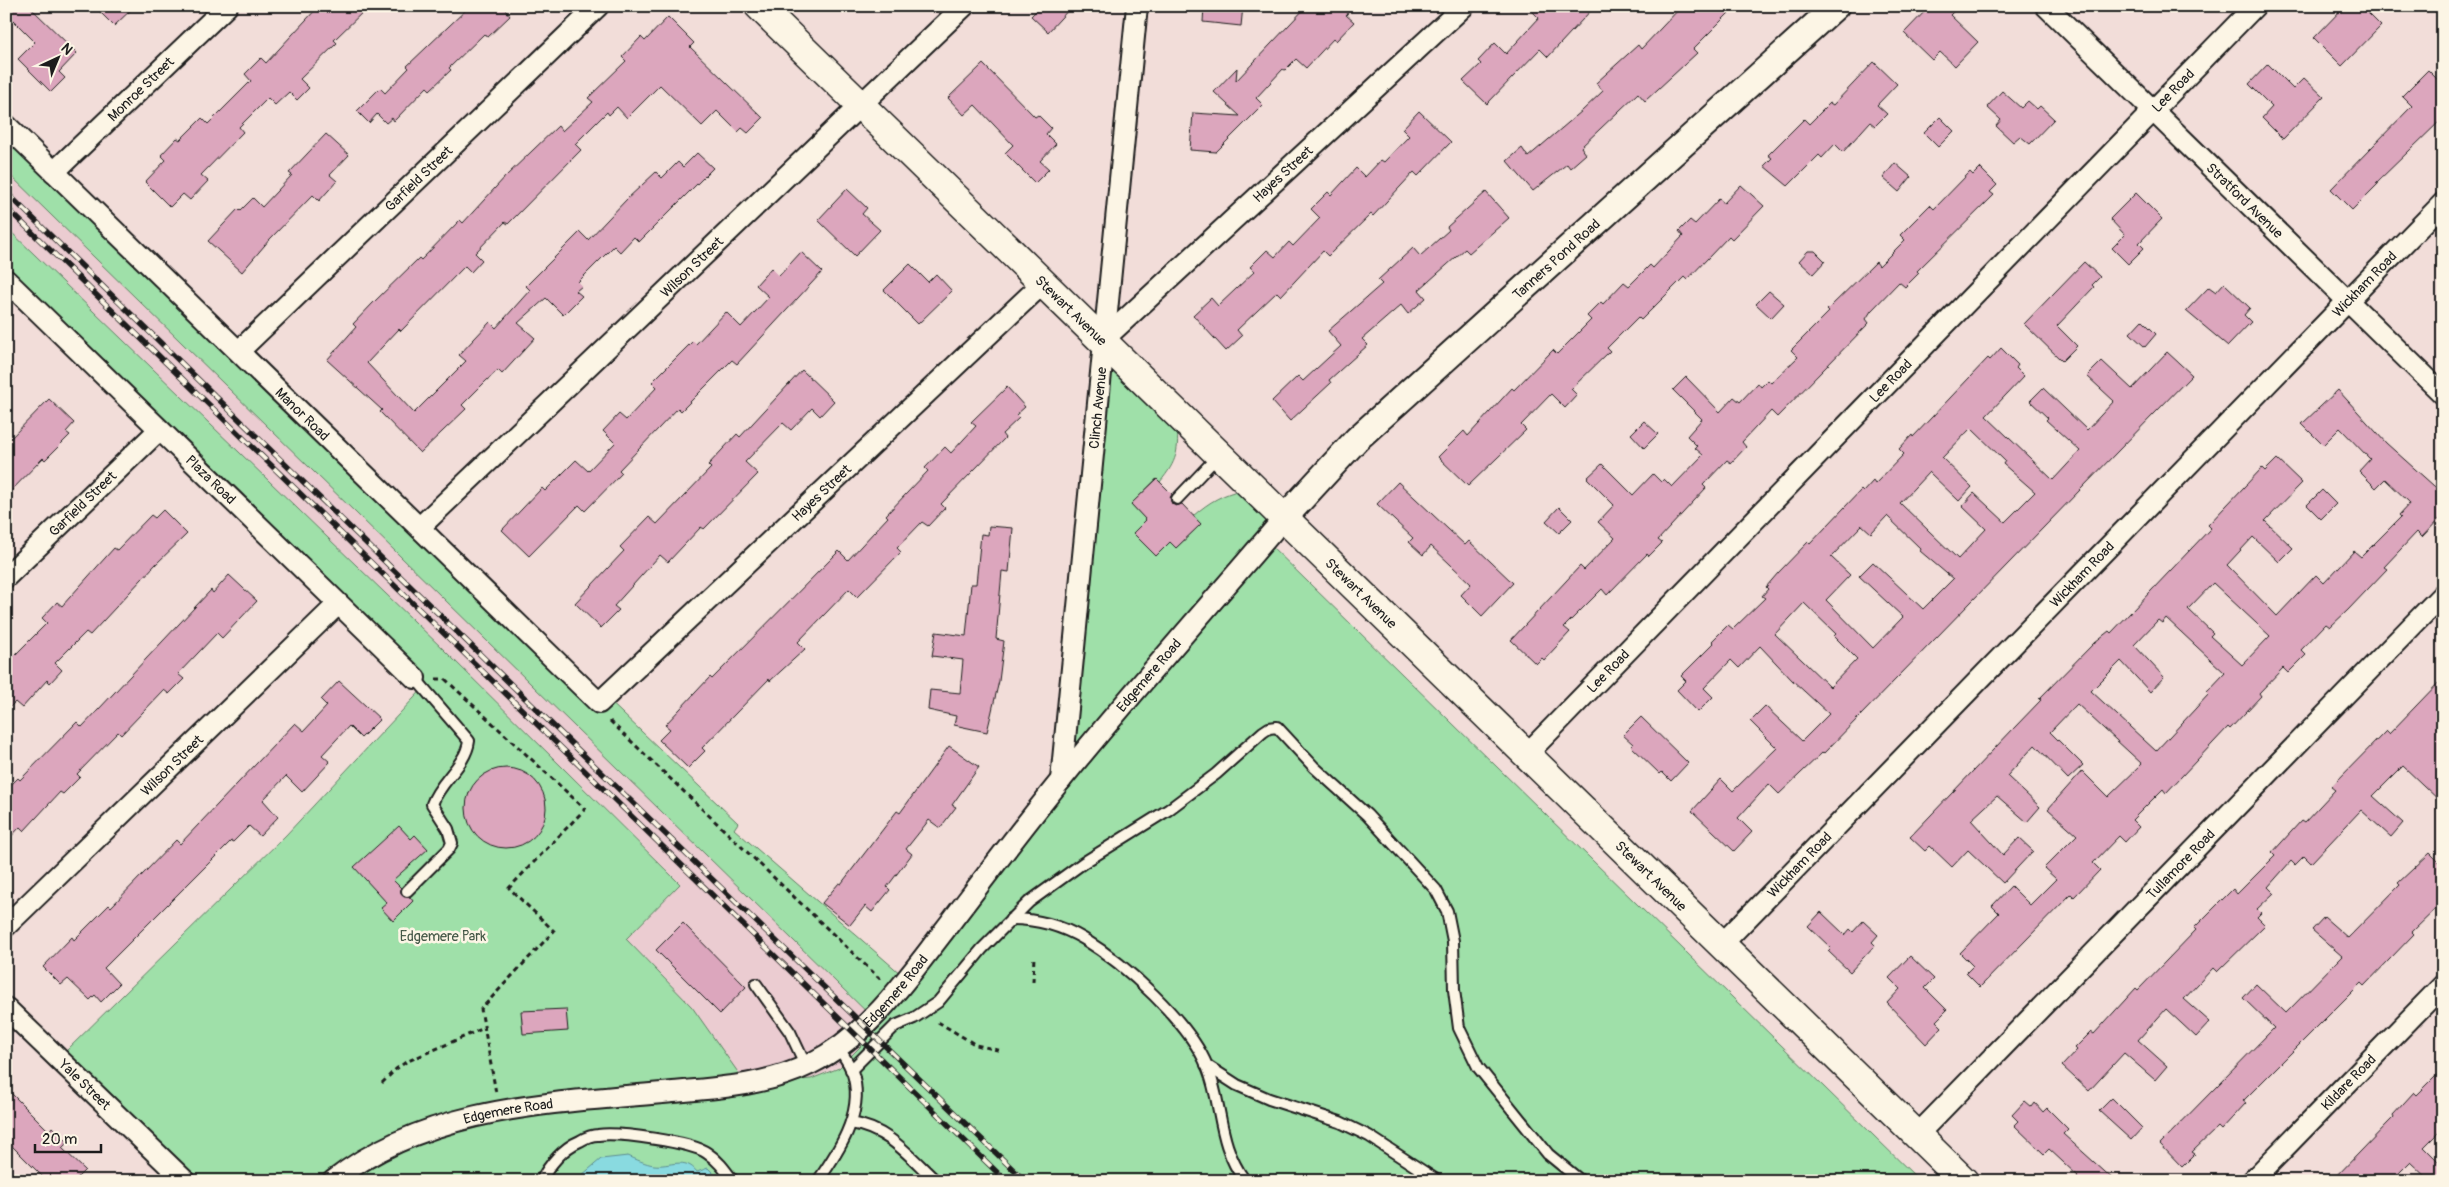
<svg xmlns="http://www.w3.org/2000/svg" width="2449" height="1187" viewBox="0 0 2449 1187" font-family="Pangolin,sans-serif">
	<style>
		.built { fill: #ebccd1 }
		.green { fill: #9fe0a9; stroke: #5e7e62 }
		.water { fill: #89dae0; stroke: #5d8e92 }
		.building { fill: #dca6bd; stroke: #1c1c1c; fill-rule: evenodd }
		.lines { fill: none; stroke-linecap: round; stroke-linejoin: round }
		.service-casing { stroke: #1c1c1c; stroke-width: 14 }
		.minor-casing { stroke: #1c1c1c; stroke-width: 24 }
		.tertiary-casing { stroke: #1c1c1c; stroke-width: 29 }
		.secondary-casing { stroke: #1c1c1c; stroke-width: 31 }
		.path { stroke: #1c1c1c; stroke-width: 3; stroke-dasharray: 5 4; stroke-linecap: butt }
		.service { stroke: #fcf5e5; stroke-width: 10 }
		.minor { stroke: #fcf5e5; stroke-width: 20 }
		.tertiary { stroke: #fcf5e5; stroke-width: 25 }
		.secondary { stroke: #fcf5e5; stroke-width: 28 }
		.rail-casing { stroke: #1c1c1c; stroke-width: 5.5 }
		.rail { stroke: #fcf5e5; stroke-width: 4; stroke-dasharray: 11; stroke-linecap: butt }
		.labels { text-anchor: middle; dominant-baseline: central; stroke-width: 5; stroke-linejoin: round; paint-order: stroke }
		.street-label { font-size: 14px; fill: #1c1c1c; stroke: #fcf5e5 }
		.park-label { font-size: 14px; fill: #435746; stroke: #fcf5e5 }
	</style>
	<rect width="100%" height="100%" fill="#f2ddd9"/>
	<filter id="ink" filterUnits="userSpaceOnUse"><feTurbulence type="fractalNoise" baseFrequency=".02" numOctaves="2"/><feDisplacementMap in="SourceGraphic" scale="10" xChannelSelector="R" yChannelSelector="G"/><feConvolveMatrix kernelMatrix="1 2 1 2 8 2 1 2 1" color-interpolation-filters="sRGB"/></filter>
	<g filter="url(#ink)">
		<path class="built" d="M6,168L896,1041L811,1079L747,1085L692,1007L626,939L680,883L444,650L6,227Z"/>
		<path class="green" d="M6,129L738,823L734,829L909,981L1063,782L1107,355L1177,424C1179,451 1177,461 1160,482L1156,479L1131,504L1146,520L1133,533L1156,556L1170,542L1176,548L1201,524L1193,516C1210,501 1223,494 1245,489L1275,519L1262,537L1920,1181H197L65,1052L286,835L428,683L6,280V227L444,650L680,884L626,939L692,1007L747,1085L811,1079L839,1068L881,1026L6,171Z"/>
		<path class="water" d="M628,1156C635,1159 646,1164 654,1165C670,1167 685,1156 697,1172L708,1168L717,1177L715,1181H575L601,1159Z"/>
		<g class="building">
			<path d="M6,6H29L77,53L59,72L65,78L51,92L18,59L35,42L6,13Z"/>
			<path d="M94,6H135L114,26Z"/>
			<path d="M319,6H369L334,40L337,43L300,79L309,88L297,100L289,92L275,105L268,98L239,127L243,132L201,175L208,181L190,200L183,194L170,207L145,182L166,160L161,155L177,138L180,140L202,118L208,124L251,81L245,74L261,58L266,63Z"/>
			<path d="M470,6H502L510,16L488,37L484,34L449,68L451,70L430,90L427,87L394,121L392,118L386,123L377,114L369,123L357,111L380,88L385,93L409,68L407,66Z"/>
			<path d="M1041,6H1072L1048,32L1031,16Z"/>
			<path d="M1204,6H1243L1241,26L1203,22Z"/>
			<path d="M1307,6H1354L1346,15L1354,22L1336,41L1334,38L1306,68L1296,59L1285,70L1283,69L1256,98L1263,105L1216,152L1190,150L1193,113L1240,116L1214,92L1237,68L1236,81Z"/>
			<path d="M1527,6H1595L1548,57L1540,49L1487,104L1463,81L1481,64L1478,61L1495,43L1506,54L1539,18Z"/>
			<path d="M1682,6H1736L1693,49L1697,53L1645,101L1638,93L1581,147L1586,154L1570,168L1567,164L1533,191L1507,161L1522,148L1528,157L1582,111L1603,91L1596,83L1638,45L1641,49Z"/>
			<path d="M1930,6H1959L1950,15L1978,42L1955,66L1940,52L1932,60L1904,33Z"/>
			<path d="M2345,6H2361L2381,26L2342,66L2314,38Z"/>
			<path d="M668,17L694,43L690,47L763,118L748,133L742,128L738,132L717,111L702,126L660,85L627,118L617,107L609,115L607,112L575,144L581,150L508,224L505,222L475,253L482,260L471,272L465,266L401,331L399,329L367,363L414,413L466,361L459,355L490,322L496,328L530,290L526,286L580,232L588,240L627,199L656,172L662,178L678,162L683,167L697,153L713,168L639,242L634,237L620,252L614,246L578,282L582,286L576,291L582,296L563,315L546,298L518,323L535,338L502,374L498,370L486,381L462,405L466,409L420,453L380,412L382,410L327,360L356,327L353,324L373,303L419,258L421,260L460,220L463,223L506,176L558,126L562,131L593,102L588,98L626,61L622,57L641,37L645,41Z"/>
			<path d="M1874,62L1897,84L1877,105L1887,114L1875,126L1870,122L1843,152L1835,144L1822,158L1819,155L1788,186L1764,166L1772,158L1768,155L1804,119L1809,124L1830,103L1833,105Z"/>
			<path d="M983,64L1035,117L1038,115L1051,128L1046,134L1056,144L1040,161L1049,169L1035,183L1005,153L1013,145L975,105L964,115L948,98Z"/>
			<path d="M2268,64L2293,89L2304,78L2324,97L2283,139L2262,118L2272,107L2249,84Z"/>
			<path d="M2428,70L2443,85V118L2376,183L2378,184L2352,210L2331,189L2412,106L2402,96Z"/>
			<path d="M2002,91L2021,108L2028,101L2037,109L2040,106L2054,119L2030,144L2020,136L2013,142L1996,126L2001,120L1987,107Z"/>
			<path d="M1419,111L1451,142L1418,176L1414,172L1373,216L1371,214L1328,256L1323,251L1281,296L1277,292L1237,330L1242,336L1226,351L1193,315L1211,298L1218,306L1255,271L1250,267L1267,250L1275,257L1289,242L1293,246L1320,218L1311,209L1328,192L1331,195L1356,168L1365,177L1381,160L1384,162L1409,136L1402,129Z"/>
			<path d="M1940,117L1954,131L1938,147L1924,133Z"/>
			<path d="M326,134L349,155L330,175L337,181L319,201L313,195L270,239L242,272L208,241L238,209L240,211L253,198L262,207L292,175L289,173Z"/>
			<path d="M1895,163L1911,177L1899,192L1883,178Z"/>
			<path d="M1980,168L1997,185L1990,192L1994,195L1917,271L1919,273L1905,287L1899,282L1871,311L1866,319L1869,323L1777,417L1771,411L1742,442L1746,447L1731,463L1727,460L1703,485L1706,488L1658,540L1662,543L1649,556L1647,554L1607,595L1602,589L1564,627L1570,632L1544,660L1542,658L1536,664L1511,640L1580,566L1584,570L1615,538L1598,522L1614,505L1587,478L1602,464L1633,495L1653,474L1661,482L1664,479L1672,487L1703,455L1695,448L1697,446L1687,436L1702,419L1673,390L1686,377L1720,412L1734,397L1740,402L1758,383L1761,387L1768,380L1771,383L1798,357L1791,350L1829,312L1827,310L1876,262L1879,266L1905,240L1900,235L1930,205L1934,209L1970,172L1973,175Z"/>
			<path d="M1741,185L1764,206L1732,239L1729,236L1687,280L1684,277L1641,320L1638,317L1607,348L1610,351L1571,389L1577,395L1565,408L1551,394L1521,425L1526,430L1468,486L1438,457L1464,431L1468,436L1512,388L1514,390L1553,350L1557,354L1591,320L1587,316L1601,302L1603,304L1624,282L1629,286L1650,265L1653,268L1683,236L1679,231L1690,220L1695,224L1719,199L1724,203Z"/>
			<path d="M847,189L867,208L862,214L880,230L855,256L818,220Z"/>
			<path d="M1486,192L1509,218L1469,253L1465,249L1419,290L1426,298L1408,314L1401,305L1362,339L1368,345L1329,380L1331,383L1290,421L1272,401L1298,376L1303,381L1341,346L1328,331L1382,284L1378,280L1413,248L1420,256L1449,230L1447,227Z"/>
			<path d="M2136,193L2162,219L2139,243L2144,248L2128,264L2112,248L2125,235L2110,219Z"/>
			<path d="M1808,251H1815L1825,261L1813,274L1799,261Z"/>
			<path d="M801,252L822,272L737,364L732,360L681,411L678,408L619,470L622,473L585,511L579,505L529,556L502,530L542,488L545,491L576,460L588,471L615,443L603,431L619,414L626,420L657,387L652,382L693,341L696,344L726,312L741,327L769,297L756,285L771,268L779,276Z"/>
			<path d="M2084,262L2100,277L2092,285L2094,287L2057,326L2077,346L2062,361L2024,324Z"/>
			<path d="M910,264L928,282L936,274L952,291L918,324L884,290Z"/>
			<path d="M2224,283L2250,308L2244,315L2251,322L2228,346L2186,311L2209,287L2216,292Z"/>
			<path d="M1769,291L1784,304L1771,318L1756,304Z"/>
			<path d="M2142,320L2156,334L2145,347L2130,333Z"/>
			<path d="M2001,348L2018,365L2016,368L2024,376L1986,416L2053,480L2080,451L2046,420L2048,418L2030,401L2043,388L2087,430L2114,401L2087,376L2102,361L2132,389L2167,352L2192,375L1823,754L1822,753L1779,794L1769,784L1738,818L1752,832L1734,851L1692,811L1721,779L1733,791L1777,748L1750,721L1765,706L1802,741L1829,714L1792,680L1760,646L1739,668L1731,660L1704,688L1713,697L1698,712L1677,690L1686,681L1681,676L1714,643L1712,641L1728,625L1733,629L1765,598L1762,596L1768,589L1766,587L1778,573L1808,542L1810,544L1861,490L1863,492L1873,481L1875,484L1904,454L1899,449L1912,435L1913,437L1988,358L1990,360ZM1971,428L2005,461L2003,464L2035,492L2005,522L1974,493L1962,506L1986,529L1958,559L1900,503L1929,472L1959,501L1972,487L1942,458ZM1887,516L1921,549L1920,551L1953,579L1923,609L1873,562L1859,576L1903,617L1873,648L1826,600L1850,575L1831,557L1862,525L1871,533ZM1804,603L1836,634L1834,636L1857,659L1830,687L1775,634Z"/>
			<path d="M802,370L834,401L820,416L812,408L791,430L783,423L745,462L758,474L704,529L701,527L668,562L660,555L614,606L619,610L601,628L575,603L624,551L620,547L649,517L657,524L711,468L708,465L737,434L740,437Z"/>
			<path d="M1007,387L1025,407L1016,415L1019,418L1002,434L1005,438L941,504L945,508L928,526L922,522L897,548L901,552L857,597L849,589L798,642L805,649L770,681L769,679L702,748L705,751L688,768L659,740L670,729L665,725L710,677L712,679L839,551L848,560L888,517L886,515L928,471L925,468L945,447L951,453L976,426L971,422Z"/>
			<path d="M2338,390L2386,443L2443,494V515L2422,537L2417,532L2384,567L2387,569L2348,610L2330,627L2326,624L2301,650L2306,655L2288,673L2283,668L2259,693L2261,696L2230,729L2228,727L2166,793L2163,789L2132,820L2139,827L2125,842L2119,836L2093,863L2100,870L2074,897L2071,894L1980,987L1966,973L1973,966L1960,953L1999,913L1992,906L2011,886L2030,905L2056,879L2044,868L2077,835L2048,809L2082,771L2108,797L2142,764L2077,704L2050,732L2083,765L2068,779L2035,745L2007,776L2040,807L2027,822L1997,796L1971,820L2003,855L2019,838L2033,851L2003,883L1968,850L1952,867L1930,846L1925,851L1910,837L2015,727L2041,700L2039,699L2095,642L2109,631L2111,633L2211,528L2208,525L2262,468L2265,471L2277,459L2302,483L2265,521L2293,548L2279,562L2253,537L2227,565L2277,616L2316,575L2324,583L2354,551L2361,557L2401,517L2399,515L2410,503L2385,479L2376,488L2359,471L2370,459L2340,428L2323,445L2302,424ZM2213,583L2270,636L2242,665L2210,636L2213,633L2188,609ZM2166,618L2225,673L2207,692L2209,694L2156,751L2091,691L2121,661L2150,692L2164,677L2134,645L2158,620L2162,623Z"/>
			<path d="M49,399L74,423L66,432L70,435L45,460L43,458L6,496V443Z"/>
			<path d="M1644,421L1658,434L1644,448L1631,434Z"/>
			<path d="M1157,479L1172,494L1170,498L1172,504L1176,506L1182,504L1201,524L1176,548L1170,542L1156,556L1133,533L1146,520L1131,504Z"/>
			<path d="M1398,482L1465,545L1469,541L1513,583L1482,616L1461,595L1471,584L1431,546L1423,555L1409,542L1413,538L1377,504Z"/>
			<path d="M2322,490L2336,504L2321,519L2307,505Z"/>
			<path d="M1559,507L1572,520L1559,533L1546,521Z"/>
			<path d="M163,510L187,534L155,565L90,635L86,632L55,663L62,670L50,683L47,680L22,708L15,702L6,711V664L47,623L42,618L57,602L62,606L114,548L117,550L151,515L155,518Z"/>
			<path d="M989,526L1013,528L1009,572L1002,571L996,639L1004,641L999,681L987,732L954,725L956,716L928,710L930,690L960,693L963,660L932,656L936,632L966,636L971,584H976L981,534L988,535Z"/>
			<path d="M229,575L257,601L222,638L217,633L178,674L184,679L169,694L164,690L121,735L118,732L77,774L80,777L63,794L60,792L24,831L20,827L6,842V790L18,778L20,780L77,722L82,727L211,590L213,593Z"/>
			<path d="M2443,678V804L2403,766L2373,796L2403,823L2391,837L2361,810L2311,863L2304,856L2295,865L2291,861L2268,887L2274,893L2257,909L2261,913L2257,917L2265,925L2217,972L2213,968L2184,999L2210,1022L2196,1037L2166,1009L2138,1040L2167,1066L2155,1080L2124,1053L2089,1091L2062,1066L2077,1050L2075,1048L2091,1032L2094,1034L2136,988L2138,990L2196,930L2194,928L2233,889L2237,894L2275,856L2272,853L2301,821L2304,823L2335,790L2331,787L2386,731L2389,734Z"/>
			<path d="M339,681L380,719L361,738L349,726L322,755L330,762L302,792L286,776L263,800L278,817L260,836L249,826L233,842L231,841L104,968L119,984L101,1002L95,995L90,1000L68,979L61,985L43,967L72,937L74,940L109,905L111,907L176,840L180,844L295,723L304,731L327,706L321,700Z"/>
			<path d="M1641,717L1688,763L1671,781L1662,772L1660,774L1631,746L1633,744L1623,735Z"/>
			<path d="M949,746L979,767L952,805L956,807L940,828L929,820L906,849L912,854L887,887L890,890L872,912L865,906L850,925L822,903L839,883L841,884L897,811L900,813Z"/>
			<circle cx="506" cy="808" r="40"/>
			<path d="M399,826L411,839L415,835L428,849L393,880L401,888L402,895L410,897L413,901L393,921L381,908L387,903L354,867Z"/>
			<path d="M2430,853L2443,866V902L2412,932L2414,934L2364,986L2361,983L2243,1101L2246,1103L2221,1130L2218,1127L2192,1152L2195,1154L2182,1167L2160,1144L2274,1028L2243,998L2256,984L2286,1013L2342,956L2312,930L2324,917L2348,938L2400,885L2398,883Z"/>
			<path d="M1821,912L1845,935L1850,929L1853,932L1863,921L1878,935L1872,942L1875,945L1850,972L1828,951L1831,948L1808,926Z"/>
			<path d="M683,923L746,987L720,1014L656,950Z"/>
			<path d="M1910,956L1934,979L1925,988L1947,1010L1936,1021L1942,1027L1926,1044L1887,1003L1900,989L1889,978Z"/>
			<path d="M566,1009L568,1031L523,1034L521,1011Z"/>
			<path d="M2443,1069V1128L2424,1147L2443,1166V1173L2435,1181H2430L2410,1162L2391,1181H2332L2388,1123L2394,1117L2393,1115L2414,1092L2417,1095Z"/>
			<path d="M6,1088L49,1131L52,1127L68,1142L62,1148L85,1170L74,1181H47L6,1140Z"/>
			<path d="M2112,1098L2142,1128L2131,1140L2099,1111Z"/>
			<path d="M2025,1101L2032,1107L2035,1103L2043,1112L2047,1108L2068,1129L2063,1134L2115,1181H2074L2078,1176L2049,1149L2044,1154L2014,1125L2018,1121L2012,1115Z"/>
		</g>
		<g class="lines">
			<defs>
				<g id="service">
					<path d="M1177,499L1218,456"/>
					<path d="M407,891L449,849L452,843L448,829L432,804C440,781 466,765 469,741L415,678"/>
					<path d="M1011,919C1036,919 1062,926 1084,939C1125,964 1189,1022 1207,1066C1223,1105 1217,1143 1245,1181"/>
					<path d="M756,984L790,1032L806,1066"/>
					<path d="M1206,1065L1237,1085L1269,1099L1340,1122L1369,1136L1438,1181"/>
					<path d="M851,1070L895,1026L914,1018L938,1002L982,949L1029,902L1083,863L1168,810L1216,774L1263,732L1269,728L1277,727L1314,767L1367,815L1436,890L1447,911L1453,941L1454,990L1459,1028L1478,1067L1548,1154L1581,1181"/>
					<path d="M851,1123C889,1129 908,1155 936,1181"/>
					<path d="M541,1181C549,1165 563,1148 580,1141C585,1138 593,1135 598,1135C618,1132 692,1142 707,1153C718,1160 725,1170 733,1181"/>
					<path d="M818,1181C838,1152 863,1115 854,1078C852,1067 845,1057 838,1048"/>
				</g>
				<g id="minor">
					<path id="s1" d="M2046,6L2443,394"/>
					<path id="s2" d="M6,125L599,703L1043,283"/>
					<path id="s3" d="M54,172L227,6"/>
					<path id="s4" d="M6,280L415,678"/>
					<path id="s5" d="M1102,341L1464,6"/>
					<path id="s6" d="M239,351L598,6"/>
					<path id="s7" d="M420,527L964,6"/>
					<path id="s8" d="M6,577L159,430"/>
					<path id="s9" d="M1527,754L2255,6"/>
					<path id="s10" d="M1061,780L1137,6"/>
					<path id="s11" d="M6,926L338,604"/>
					<path id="s12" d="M1722,944L2443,203"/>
					<path id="s13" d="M6,1008L185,1181"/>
					<path id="s14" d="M1917,1135L2443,594"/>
					<path id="s15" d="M333,1181C429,1105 556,1103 673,1092C719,1088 768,1085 810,1064C869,1035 905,981 944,931C983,880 1021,829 1061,780C1133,691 1210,605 1284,518"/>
					<path id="s16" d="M2252,1181L2443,985"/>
				</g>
				<g id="tertiary">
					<path id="s17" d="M1284,518L1357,439L1836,6"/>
				</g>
				<g id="secondary">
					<path id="s18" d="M759,6L1964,1181"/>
				</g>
			</defs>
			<use href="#service" class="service-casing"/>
			<use href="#minor" class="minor-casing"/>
			<use href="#tertiary" class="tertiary-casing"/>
			<use href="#secondary" class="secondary-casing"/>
			<g class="path">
				<path d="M436,679H445L585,809L509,888L554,931L481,1009L496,1093"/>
				<path d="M610,721L880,979"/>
				<path d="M1033,982L1034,955"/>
				<path d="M938,1022L976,1045L1002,1051"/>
				<path d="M382,1083L396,1069L406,1062L484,1028"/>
			</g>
			<use href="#service" class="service"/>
			<use href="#minor" class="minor"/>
			<use href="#tertiary" class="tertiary"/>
			<use href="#secondary" class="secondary"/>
			<defs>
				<g id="rail">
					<path d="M6,192L570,742L1025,1181"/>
					<path d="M6,207L1006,1181"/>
				</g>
			</defs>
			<use href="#rail" class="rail-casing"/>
			<use href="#rail" class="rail"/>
		</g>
	</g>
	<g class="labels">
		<g class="street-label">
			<text stroke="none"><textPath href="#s3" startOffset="120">Monroe Street</textPath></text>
			<text stroke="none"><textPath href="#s9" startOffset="926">Lee Road</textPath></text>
			<text stroke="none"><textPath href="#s5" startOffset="246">Hayes Street</textPath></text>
			<text stroke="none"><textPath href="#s6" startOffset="249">Garfield Street</textPath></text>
			<text stroke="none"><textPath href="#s1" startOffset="278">Stratford Avenue</textPath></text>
			<text stroke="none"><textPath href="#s17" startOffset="376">Tanners Pond Road</textPath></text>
			<text stroke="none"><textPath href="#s7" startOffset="376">Wilson Street</textPath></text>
			<text stroke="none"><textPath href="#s12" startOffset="921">Wickham Road</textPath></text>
			<text stroke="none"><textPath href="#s18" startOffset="436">Stewart Avenue</textPath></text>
			<text stroke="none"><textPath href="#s9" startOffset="521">Lee Road</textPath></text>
			<text stroke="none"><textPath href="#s10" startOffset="374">Clinch Avenue</textPath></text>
			<text stroke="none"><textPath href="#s2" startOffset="414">Manor Road</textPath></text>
			<text stroke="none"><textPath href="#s4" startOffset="286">Plaza Road</textPath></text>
			<text stroke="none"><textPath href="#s2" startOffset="1134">Hayes Street</textPath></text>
			<text stroke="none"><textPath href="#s8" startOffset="106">Garfield Street</textPath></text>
			<text stroke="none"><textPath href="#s12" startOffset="516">Wickham Road</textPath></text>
			<text stroke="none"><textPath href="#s18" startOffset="841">Stewart Avenue</textPath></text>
			<text stroke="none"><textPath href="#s9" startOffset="116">Lee Road</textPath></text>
			<text stroke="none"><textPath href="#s15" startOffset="1016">Edgemere Road</textPath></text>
			<text stroke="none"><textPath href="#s11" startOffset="231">Wilson Street</textPath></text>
			<text stroke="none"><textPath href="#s12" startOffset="111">Wickham Road</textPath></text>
			<text stroke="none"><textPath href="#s14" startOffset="378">Tullamore Road</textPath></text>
			<text stroke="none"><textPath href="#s18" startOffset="1246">Stewart Avenue</textPath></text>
			<text stroke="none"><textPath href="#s15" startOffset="611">Edgemere Road</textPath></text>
			<text stroke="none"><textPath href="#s16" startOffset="138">Kildare Road</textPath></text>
			<text stroke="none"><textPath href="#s13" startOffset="110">Yale Street</textPath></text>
			<text stroke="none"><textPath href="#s15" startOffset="191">Edgemere Road</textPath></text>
		</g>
		<g class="park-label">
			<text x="443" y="936">Edgemere Park</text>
		</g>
	</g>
	<rect width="2449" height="1187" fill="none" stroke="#fcf5e5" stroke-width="25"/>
	<rect x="12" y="12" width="2424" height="1162" fill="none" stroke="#1c1c1c" stroke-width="2" filter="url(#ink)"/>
	<g transform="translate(58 58) rotate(44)" stroke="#fcf5e5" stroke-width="4" paint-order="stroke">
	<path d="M0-4L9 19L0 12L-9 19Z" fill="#1c1c1c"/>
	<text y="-8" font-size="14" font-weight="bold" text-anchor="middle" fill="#1c1c1c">N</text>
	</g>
	<path d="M35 1144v8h66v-8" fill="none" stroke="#1c1c1c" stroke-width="2.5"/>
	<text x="42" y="1144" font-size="15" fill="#1c1c1c" stroke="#fcf5e5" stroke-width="4" paint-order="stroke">20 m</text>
</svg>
